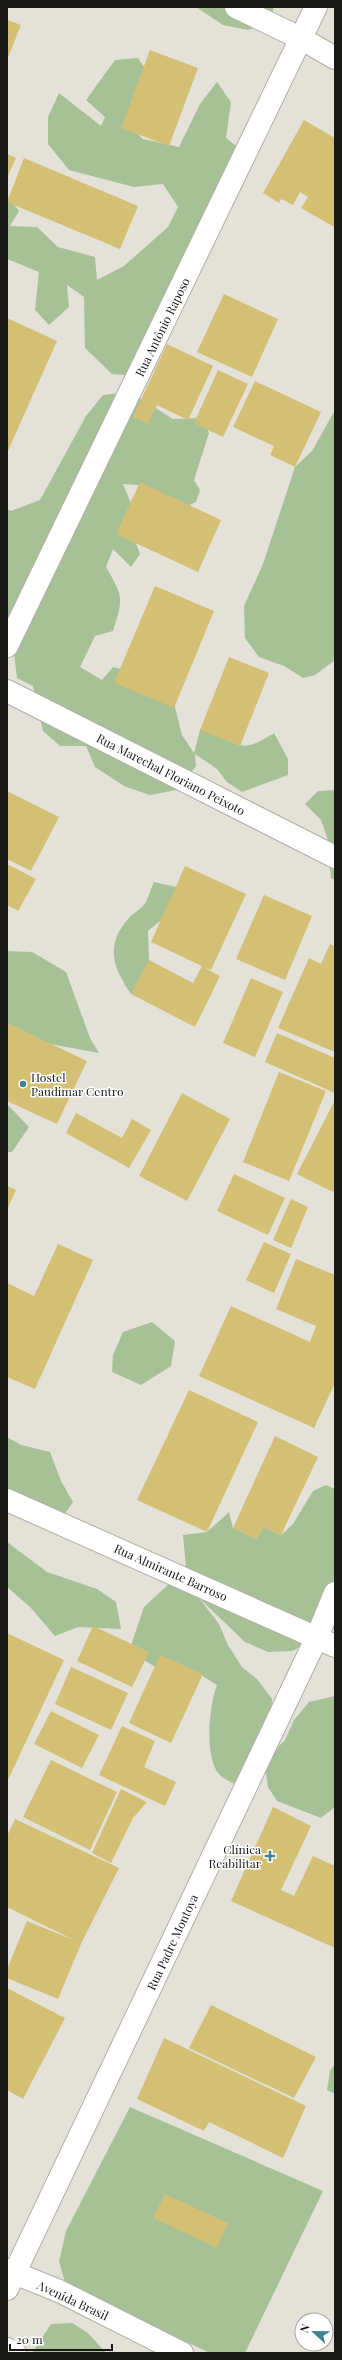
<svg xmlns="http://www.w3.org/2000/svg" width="342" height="2360" viewBox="0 0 342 2360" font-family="'Playfair Display',serif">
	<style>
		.green { fill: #a7c197 }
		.building { fill: #d3c074 }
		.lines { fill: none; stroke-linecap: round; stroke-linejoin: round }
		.minor-casing { stroke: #b0afa6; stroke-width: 24 }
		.minor { stroke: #fff; stroke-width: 22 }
		.poi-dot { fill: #3f8292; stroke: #fff; stroke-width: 1.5 }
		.labels { text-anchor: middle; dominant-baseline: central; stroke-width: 3; stroke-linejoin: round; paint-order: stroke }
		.street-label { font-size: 12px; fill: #191916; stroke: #fff }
		.poi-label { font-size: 12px; fill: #191916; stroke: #fff; text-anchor: start }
	</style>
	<rect width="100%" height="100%" fill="#e3e1d8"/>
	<g class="green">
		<path d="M196,7H274L270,21L248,30L223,25Z"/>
		<path d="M138,58L153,80L129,126L143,139L179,147L200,104L217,82L231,102L226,138L240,149L138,376L112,374L85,348L84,297L67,285L69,307L49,325L35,310L39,272L7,259V195L19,211L10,226L37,227L58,247L95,257L97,280L124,266L168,227L178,207L163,184L134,187L69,170L48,144V117L59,93L101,126L105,117L86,100L115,60Z"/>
		<path d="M130,392L173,419L203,418L209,433L194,480L200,490L196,502L169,515L153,505L138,485L123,484L132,506L130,528L140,554L131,567L113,549L106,567C124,598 123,598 113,631L95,636L80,667L102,680L113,667L149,676L171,692L182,735L194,753L200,730L212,726C241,747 241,754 274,733L288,759V775L242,792L227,782L217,769L195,754L196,766L177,790L150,795L124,786L95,767L86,746H60L43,731L33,686L17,678L12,636H7V509L11,511L40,500L86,416L103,395Z"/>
		<path d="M335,410V660L315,675L303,678L284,666L259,657L245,638L244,606L263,564L295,467L312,451Z"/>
		<path d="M335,790V880L331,878L327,837L321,820L305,804L318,791Z"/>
		<path d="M154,882L176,887L172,911L148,931L149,960L151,972L131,994C114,968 104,947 128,919C133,913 142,909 146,902C149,896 151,888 154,882Z"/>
		<path d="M8,951L32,952L66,972L90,1038L99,1053L50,1044L7,1023Z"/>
		<path d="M7,1104L29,1127L12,1152H7Z"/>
		<path d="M152,1322L175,1341L171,1366L141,1385L112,1372L113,1355L123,1332Z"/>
		<path d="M7,1437L21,1445L50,1452L61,1481L73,1502L58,1524L7,1507Z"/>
		<path d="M326,1485L335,1489V1587L306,1644L292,1651L268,1652L245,1642L199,1598L219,1624L228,1645L242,1667L257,1679L272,1699L271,1722L247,1781L234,1784C229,1781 222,1778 219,1774C204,1757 209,1705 217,1685L193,1670L167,1674L129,1651L144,1607L186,1568L183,1535L207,1532L229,1512L233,1528L256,1539L263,1527L281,1535L293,1524L313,1491Z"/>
		<path d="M7,1542L47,1572L97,1589L116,1602L121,1629L78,1627L55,1636L30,1607L7,1587Z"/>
		<path d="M335,1696V1807L321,1818L277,1801L268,1787L264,1761L285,1740L294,1720L309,1702Z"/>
		<path d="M335,2064V2094L327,2090L330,2071Z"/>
		<path d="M130,2107L323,2191L245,2353H210L66,2285L59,2262L66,2231Z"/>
		<path d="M72,2323L88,2333L106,2353H32L51,2324Z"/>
	</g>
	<g class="building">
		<path d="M7,20L21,25L7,60Z"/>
		<path d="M150,50L198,68L169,146L121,128Z"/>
		<path d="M304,120L335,138L334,227L301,208L308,197L300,192L293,205L281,199L279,203L263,193Z"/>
		<path d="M7,154L16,158L7,178Z"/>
		<path d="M24,158L138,206L120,249L7,202Z"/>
		<path d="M224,294L278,319L252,377L197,352Z"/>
		<path d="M7,318L57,341L7,453Z"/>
		<path d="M167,344L213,366L188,420L157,405L148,424L133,417Z"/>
		<path d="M218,370L248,384L223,437L194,423Z"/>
		<path d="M255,381L321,412L295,467L270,455L274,446L233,427Z"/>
		<path d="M140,482L221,520L198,572L116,534Z"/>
		<path d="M155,586L214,611L174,708L114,683Z"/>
		<path d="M229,657L269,673L240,746L200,730Z"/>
		<path d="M7,791L59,817L31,871L7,859Z"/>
		<path d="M7,864L36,879L18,911L7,905Z"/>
		<path d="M185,866L246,894L211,970L203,967L220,976L195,1027L131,994L149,960L193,983L202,966L151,942Z"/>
		<path d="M264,895L312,916L285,980L236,959Z"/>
		<path d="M330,944L335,946V1052L278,1028L309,958L321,964Z"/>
		<path d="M251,978L283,992L255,1057L223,1043Z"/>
		<path d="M7,1023L87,1061L57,1124L7,1101Z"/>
		<path d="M277,1033L335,1058V1093L265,1062Z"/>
		<path d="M279,1072L326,1091L289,1181L243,1162Z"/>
		<path d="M182,1093L230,1119L187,1201L139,1176Z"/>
		<path d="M335,1100V1187L333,1192L297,1174Z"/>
		<path d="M76,1113L122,1138L132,1119L151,1130L129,1168L66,1133Z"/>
		<path d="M234,1174L285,1198L268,1235L217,1211Z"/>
		<path d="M7,1186L16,1190L7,1210Z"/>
		<path d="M291,1199L308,1207L291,1248L273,1240Z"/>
		<path d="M264,1242L291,1254L274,1293L246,1280Z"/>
		<path d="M58,1244L93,1260L35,1389L7,1377V1283L34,1296Z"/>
		<path d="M296,1259L335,1275V1353L326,1349L335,1353V1383L314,1428L199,1376L231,1306L310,1342L316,1326L276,1309Z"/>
		<path d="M189,1390L258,1422L207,1532L137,1500Z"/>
		<path d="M275,1436L318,1457L281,1535L263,1527L256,1539L233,1528Z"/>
		<path d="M93,1626L149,1652L132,1687L77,1661Z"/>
		<path d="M7,1633L64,1660L7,1782Z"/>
		<path d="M160,1655L203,1674L171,1743L129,1723Z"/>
		<path d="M71,1667L128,1693L111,1730L55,1704Z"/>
		<path d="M51,1711L99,1735L82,1768L34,1744Z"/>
		<path d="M122,1726L155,1741L144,1767L176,1782L165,1806L99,1775Z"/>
		<path d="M51,1760L117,1792L90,1850L23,1817Z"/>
		<path d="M121,1789L147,1802L133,1818L111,1863L92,1853Z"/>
		<path d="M273,1807L311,1826L281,1890L294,1896L313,1856L335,1866V1948L231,1901Z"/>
		<path d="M15,1819L119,1868L81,1944L58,1999L7,1978V1969L27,1921L76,1941L7,1907V1836Z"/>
		<path d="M7,1988L65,2018L23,2099L7,2090Z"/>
		<path d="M211,2005L316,2057L294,2098L189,2048Z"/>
		<path d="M164,2038L306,2106L283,2158L209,2122L204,2131L137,2099Z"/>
		<path d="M165,2194L228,2223L217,2248L153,2218Z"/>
	</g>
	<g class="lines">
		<defs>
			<g id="minor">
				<path d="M236,7L302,39L335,58"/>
				<path d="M7,646L316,7"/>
				<path d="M7,691L335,857"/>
				<path d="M7,1500L335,1646"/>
				<path d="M7,2270L59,2291L182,2353"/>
				<path d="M7,2289L317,1637L335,1593"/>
				<path d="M7,2349L15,2353"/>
			</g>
		</defs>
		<use href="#minor" class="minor-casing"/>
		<use href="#minor" class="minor"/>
	</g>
	<g class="poi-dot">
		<circle cx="23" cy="1084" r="4"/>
		<path d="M268 1850h4v4h4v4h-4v4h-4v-4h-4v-4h4z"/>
	</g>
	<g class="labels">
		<g class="street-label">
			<text transform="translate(162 327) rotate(-64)">Rua Antônio Raposo</text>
			<text transform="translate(171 774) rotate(27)">Rua Marechal Floriano Peixoto</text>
			<text transform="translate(171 1572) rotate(24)">Rua Almirante Barroso</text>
			<text transform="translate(172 1942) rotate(-65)">Rua Padre Montoya</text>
			<text transform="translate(73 2300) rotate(25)">Avenida Brasil</text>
		</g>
		<g class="poi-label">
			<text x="31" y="1077">Hostel<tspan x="31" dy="14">Paudimar Centro</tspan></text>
			<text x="261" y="1849" text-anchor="end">Clínica<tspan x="261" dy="14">Reabilitar</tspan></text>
		</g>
	</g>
	<rect width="342" height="2360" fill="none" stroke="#191916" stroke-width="16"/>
	<g transform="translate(314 2332) rotate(292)"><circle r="19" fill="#ffffff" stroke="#a3a3a2"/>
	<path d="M0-3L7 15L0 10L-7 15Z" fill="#3f8292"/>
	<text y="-6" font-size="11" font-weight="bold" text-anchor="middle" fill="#191916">N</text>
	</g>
	<path d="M10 2344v6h102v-6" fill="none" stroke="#191916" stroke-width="2"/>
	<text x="16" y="2344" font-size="12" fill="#191916" stroke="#ffffff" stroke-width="3" paint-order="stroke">20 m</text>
</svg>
